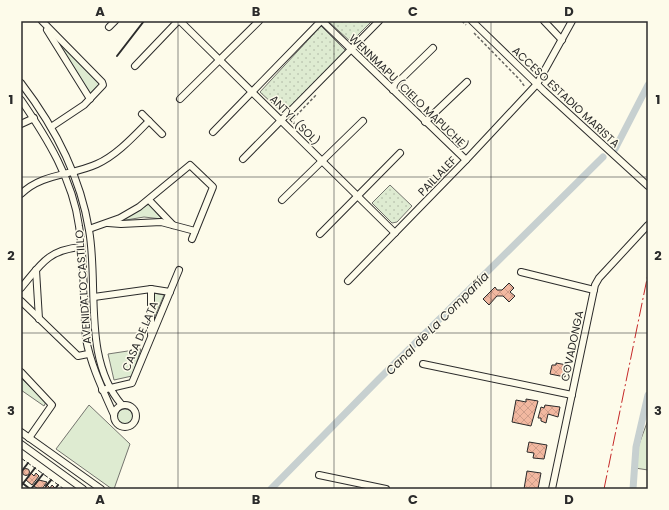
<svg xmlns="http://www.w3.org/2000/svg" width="669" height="510" viewBox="0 0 669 510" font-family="Poppins,sans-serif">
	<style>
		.grass { fill: #deebd1; stroke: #74746e }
		.park { fill: url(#park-dots); stroke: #74746e }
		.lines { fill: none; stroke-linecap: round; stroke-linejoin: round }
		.canal { stroke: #c7d0d0; stroke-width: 7 }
		.building { fill: url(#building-cross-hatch); stroke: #2b2b2b }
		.minor-casing { stroke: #2b2b2b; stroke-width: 8 }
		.path { stroke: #6a6964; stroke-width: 1.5; stroke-dasharray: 3 2; stroke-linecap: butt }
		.minor { stroke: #fdfbea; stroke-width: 6 }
		.fence { stroke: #2b2b2b; stroke-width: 1; stroke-dasharray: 5 2; stroke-linecap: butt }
		.wall { stroke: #2b2b2b; stroke-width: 2 }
		.power { stroke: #c62828; stroke-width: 1; stroke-dasharray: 14 3 2 3; stroke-linecap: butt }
		.grid { fill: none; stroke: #2b2b2b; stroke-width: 1; stroke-opacity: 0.55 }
		.labels { text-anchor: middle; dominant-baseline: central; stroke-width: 3; stroke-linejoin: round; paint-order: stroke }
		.street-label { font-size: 11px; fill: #2b2b2b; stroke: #fdfbea }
		.water-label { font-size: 12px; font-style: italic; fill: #2b2b2b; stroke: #fdfbea }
		.neatline { fill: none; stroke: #2b2b2b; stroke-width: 1.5 }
		.grid-label { font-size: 13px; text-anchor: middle; font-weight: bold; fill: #2b2b2b }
	</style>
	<defs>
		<pattern id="park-dots" width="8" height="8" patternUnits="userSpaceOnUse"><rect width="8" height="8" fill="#deebd1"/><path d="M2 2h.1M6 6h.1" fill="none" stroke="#bfcab4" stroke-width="1.8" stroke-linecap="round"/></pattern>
		<pattern id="building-cross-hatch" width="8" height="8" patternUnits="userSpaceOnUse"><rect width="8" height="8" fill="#f2b8a0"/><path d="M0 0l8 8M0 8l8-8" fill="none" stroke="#d09e8a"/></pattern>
	</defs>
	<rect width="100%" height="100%" fill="#fdfbea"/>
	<g class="grass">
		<path d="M55,38L99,82V85L91,96Z"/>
		<path d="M149,204L162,219L144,217L120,221Z"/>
		<path d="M153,293L164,295L153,321Z"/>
		<path d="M141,349L132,376L114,380L108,354Z"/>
		<path d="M21,378L46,402L44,406L21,390Z"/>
		<path d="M89,405L130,444L114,489H112L56,449Z"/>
		<circle cx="125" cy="417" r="8"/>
		<path d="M648,420V470L635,468L638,447Z"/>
	</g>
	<g class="park">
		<path d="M328,21H372L351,42Z"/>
		<path d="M321,26L346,51L284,114L260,92Z"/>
		<path d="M390,185L412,206L397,222L392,223L372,203Z"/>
	</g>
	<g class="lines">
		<g class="canal">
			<path d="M615,149L648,85"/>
			<path d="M271,489L379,379L603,157"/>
			<path d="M633,489L636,447L648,395"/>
		</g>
	</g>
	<g class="building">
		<path d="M509,283L514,288L510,292L515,296L509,302L503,296H497L489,305L483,299L495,287L497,290H502Z"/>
		<path d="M556,363L567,365L565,377L550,374L552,365H556Z"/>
		<path d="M526,399L538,401L531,426L512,422L516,400L526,402Z"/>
		<path d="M545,405L560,407L558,417L548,414L546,423L541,421V418H538L541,407L544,408Z"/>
		<path d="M529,442L547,445L544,459L533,458L534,453L527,452Z"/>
		<circle cx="26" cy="472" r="3.5"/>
		<path d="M527,471L541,473L538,489H524Z"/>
		<path d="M31,473L34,476L36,473L39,476L32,485L26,480Z"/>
		<path d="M39,480L47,482L42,489H38L34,486Z"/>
		<path d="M47,485L50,488L52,485L55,488L44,489Z"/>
	</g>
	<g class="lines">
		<defs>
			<g id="minor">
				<path d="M42,21L102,82L103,85L84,105L51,127"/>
				<path d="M180,21L395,233"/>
				<path d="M322,21L466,160"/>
				<path d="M472,21L544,91L648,186"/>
				<path d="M544,21L562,40"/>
				<path d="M109,27L115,21"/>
				<path d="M47,30L90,99"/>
				<path d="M135,66L178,21"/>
				<path d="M21,83C54,126 80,175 89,230C99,285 82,359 122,405"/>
				<path d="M393,90L394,86L433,48"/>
				<path d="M180,99L259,21"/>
				<path d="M21,100C47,138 73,180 79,226C85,263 83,301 86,339C91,366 103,390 114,415"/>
				<path d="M142,114L162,134"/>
				<path d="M425,122L467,82"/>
				<path d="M21,124L34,118"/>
				<path d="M213,132L321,21"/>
				<path d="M243,159L379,21"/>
				<path d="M21,194C42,173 71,176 97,164C117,155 134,136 149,121"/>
				<path d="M149,200L173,225"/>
				<path d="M282,200L363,121"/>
				<path d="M108,223L121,224L161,222L195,231"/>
				<path d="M89,229L120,218L139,207L190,165L213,187L192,239"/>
				<path d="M320,234L400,153"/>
				<path d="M36,270L39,319"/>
				<path d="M521,272L594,290"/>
				<path d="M348,281L466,160L537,84L572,21"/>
				<path d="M21,288C41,264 48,250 81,247"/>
				<path d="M94,297L151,289L170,292"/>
				<path d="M21,301L78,356L88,354"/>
				<path d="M151,334V289"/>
				<path d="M423,364L572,395"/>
				<path d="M21,372L52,405L29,438"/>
				<path d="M102,390L132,383L179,270"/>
				<circle cx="125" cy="416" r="11"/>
				<path d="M21,432L101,489"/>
				<path d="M21,444L83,489"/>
				<path d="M319,475L386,489"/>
				<path d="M552,489L595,285L599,278L648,225"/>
			</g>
		</defs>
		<use href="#minor" class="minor-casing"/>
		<g class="path">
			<path d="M462,21L466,25"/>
			<path d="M474,33L520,80L525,87"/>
			<path d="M294,124L293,119L317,94"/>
		</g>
		<use href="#minor" class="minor"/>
		<path class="fence" d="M21,458L64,489"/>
		<g class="wall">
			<path d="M117,56L144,21"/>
			<path d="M21,472L28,463"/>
			<path d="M21,482L30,489"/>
			<path d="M21,486L35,468"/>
			<path d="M46,486L51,480"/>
			<path d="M31,489L43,474"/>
			<path d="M55,489L58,485"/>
		</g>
		<path class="power" d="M604,489L648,274"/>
	</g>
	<path class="grid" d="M178,21V489M334,21V489M491,21V489M21,177H648M21,333H648"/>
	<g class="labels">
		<g class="street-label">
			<text transform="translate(409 92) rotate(44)">WENNMAPU (CIELO MAPUCHE)</text>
			<text transform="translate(566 97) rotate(43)">ACCESO ESTADIO MARISTA</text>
			<text transform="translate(295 120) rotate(45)">ANTYL (SOL)</text>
			<text transform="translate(437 176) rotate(-46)">PAILLALEF</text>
			<text transform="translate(83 287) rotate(-94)">AVENIDA LO CASTILLO</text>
			<text transform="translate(140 336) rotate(-67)">CASA DE LATA</text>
			<text transform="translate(572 346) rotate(-78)">COVADONGA</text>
		</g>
		<g class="water-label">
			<text transform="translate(437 323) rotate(-45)">Canal de La Compañía</text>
		</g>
	</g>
	<rect width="669" height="510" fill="none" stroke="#fdfbea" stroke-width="44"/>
	<rect x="22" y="22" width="625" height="466" class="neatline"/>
	<g class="grid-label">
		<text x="100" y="16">A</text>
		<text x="256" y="16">B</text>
		<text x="413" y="16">C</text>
		<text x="569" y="16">D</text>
		<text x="11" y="104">1</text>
		<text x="658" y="104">1</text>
		<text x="11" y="260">2</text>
		<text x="658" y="260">2</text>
		<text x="11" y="415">3</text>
		<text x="658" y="415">3</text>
		<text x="100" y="504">A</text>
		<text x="256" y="504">B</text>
		<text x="413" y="504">C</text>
		<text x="569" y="504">D</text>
	</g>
</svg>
